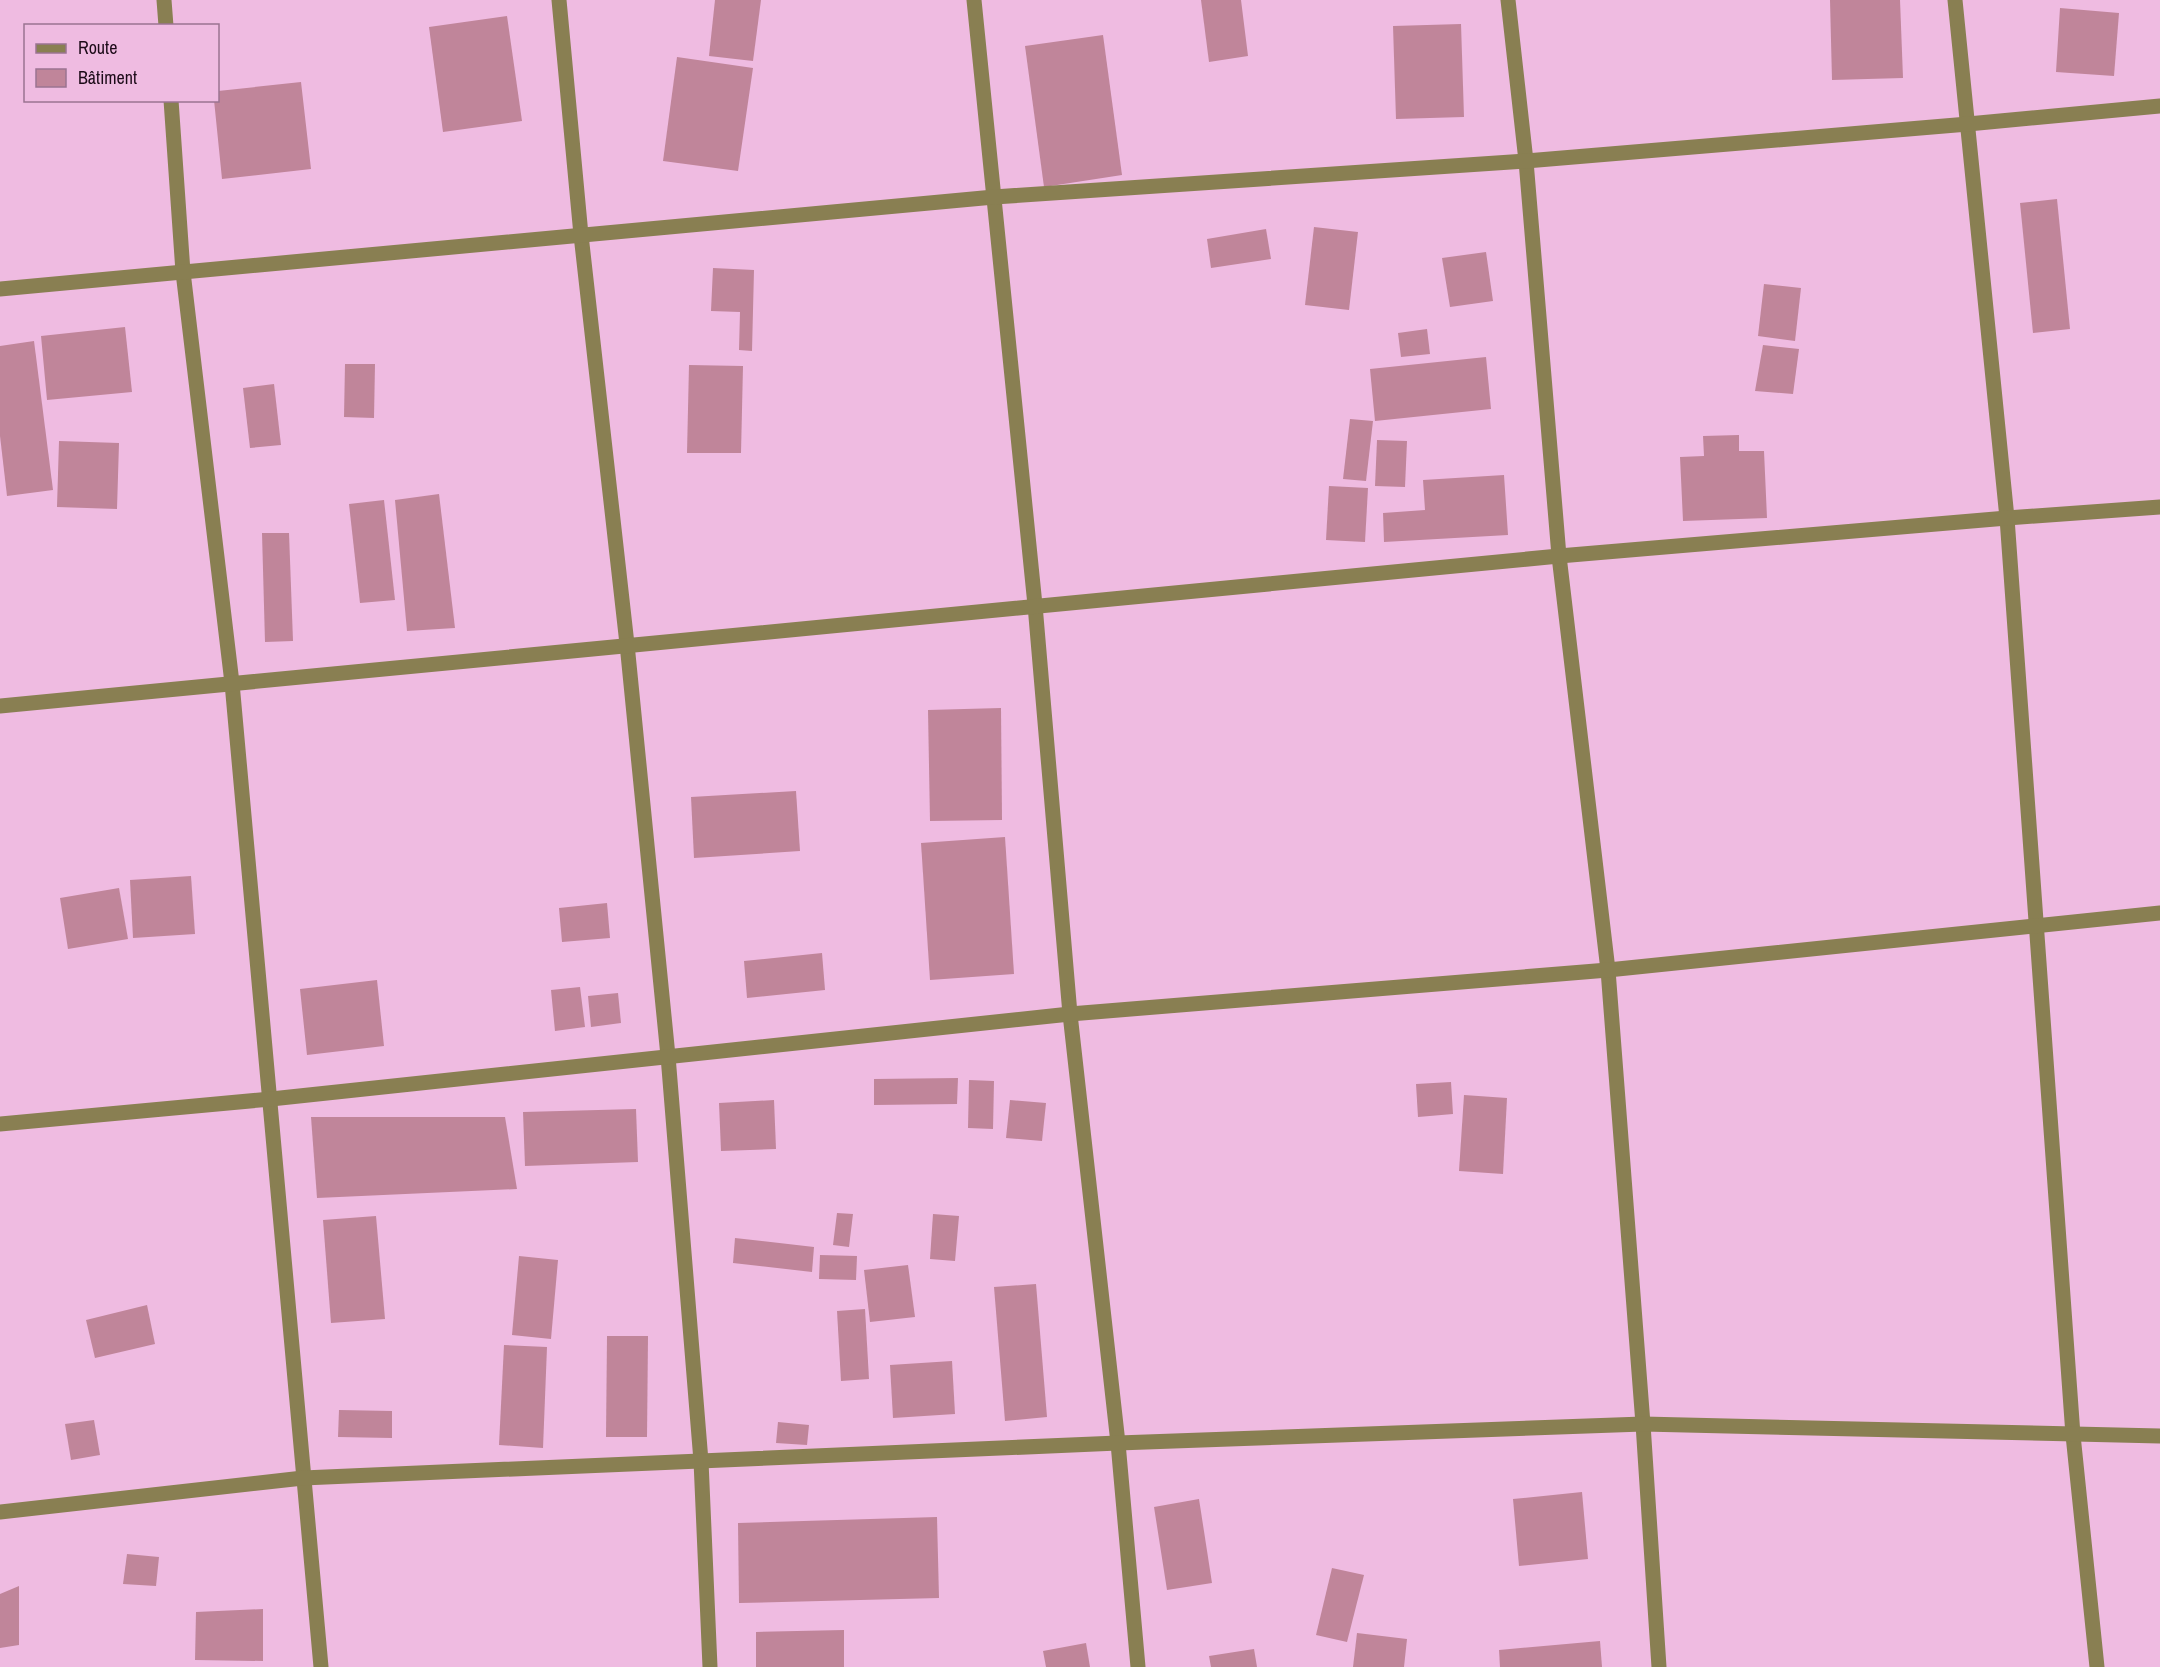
<svg xmlns="http://www.w3.org/2000/svg" width="2160" height="1667" viewBox="0 0 2160 1667" font-family="'Archivo Narrow',sans-serif">
	<style>
		.building { fill: #c0859a }
		.lines { fill: none; stroke-linecap: round; stroke-linejoin: round }
		.minor { stroke: #897f52; stroke-width: 15 }
	</style>
	<rect width="100%" height="100%" fill="#efbbe1"/>
	<g class="building">
		<path d="M715,0H761L753,61L709,56Z"/>
		<path d="M1201,0H1241L1248,56L1209,62Z"/>
		<path d="M1830,0H1900L1903,78L1832,80Z"/>
		<path d="M2060,8L2119,13L2114,76L2056,72Z"/>
		<path d="M507,16L522,121L443,132L429,27Z"/>
		<path d="M1461,24L1464,117L1396,119L1393,26Z"/>
		<path d="M1103,35L1122,175L1044,187L1025,46Z"/>
		<path d="M677,57L753,68L738,171L663,161Z"/>
		<path d="M301,82L311,169L222,179L214,100H218V91Z"/>
		<path d="M2057,199L2070,329L2033,333L2020,203Z"/>
		<path d="M1314,227L1358,232L1349,310L1305,305Z"/>
		<path d="M1266,229L1271,259L1211,268L1207,239Z"/>
		<path d="M1486,252L1493,301L1450,307L1442,258Z"/>
		<path d="M713,268L754,270L752,351L739,350L740,312L711,311Z"/>
		<path d="M1764,284L1801,288L1795,341L1758,336Z"/>
		<path d="M125,327L132,392L47,400L41,336Z"/>
		<path d="M1427,329L1430,354L1401,357L1398,333Z"/>
		<path d="M34,341L53,490L7,496L0,436V346Z"/>
		<path d="M1763,345L1799,349L1793,394L1755,391Z"/>
		<path d="M1486,357L1491,409L1375,421L1370,369Z"/>
		<path d="M345,364H375L374,418L344,417Z"/>
		<path d="M689,365L743,366L741,453H687Z"/>
		<path d="M274,384L281,445L250,448L243,388Z"/>
		<path d="M1350,419L1373,421L1366,481L1343,479Z"/>
		<path d="M1739,435V451H1764L1767,518L1683,521L1680,457L1704,456L1703,436Z"/>
		<path d="M1377,440L1407,441L1405,487L1375,486Z"/>
		<path d="M59,441L119,443L117,509L57,507Z"/>
		<path d="M1504,475L1508,535L1384,542L1383,513L1425,510L1423,480Z"/>
		<path d="M1329,486L1368,488L1365,542L1326,540Z"/>
		<path d="M439,494L455,628L407,631L395,500Z"/>
		<path d="M384,500L395,600L360,603L349,504Z"/>
		<path d="M262,533H289L293,641L265,642Z"/>
		<path d="M1001,708L1002,820L930,821L928,710Z"/>
		<path d="M796,791L800,851L694,858L691,797Z"/>
		<path d="M1005,837L1014,974L930,980L921,843Z"/>
		<path d="M191,876L195,934L133,938L130,880Z"/>
		<path d="M119,888L128,939L68,949L60,898Z"/>
		<path d="M607,903L610,938L562,942L559,908Z"/>
		<path d="M822,953L825,990L747,998L744,961Z"/>
		<path d="M377,980L384,1046L307,1055L300,989Z"/>
		<path d="M580,987L585,1027L555,1031L551,990Z"/>
		<path d="M618,993L621,1023L591,1027L588,996Z"/>
		<path d="M958,1078L957,1104L874,1105V1079Z"/>
		<path d="M969,1080L994,1081L993,1129L968,1128Z"/>
		<path d="M1451,1082L1453,1114L1418,1117L1416,1084Z"/>
		<path d="M1464,1095L1507,1098L1503,1174L1459,1171Z"/>
		<path d="M774,1100L776,1149L721,1151L719,1103Z"/>
		<path d="M1010,1100L1046,1103L1042,1141L1006,1138Z"/>
		<path d="M636,1109L638,1162L525,1166L523,1112Z"/>
		<path d="M311,1117H505L517,1189L317,1198Z"/>
		<path d="M837,1213L853,1214L849,1247L833,1245Z"/>
		<path d="M933,1214L959,1216L955,1261L930,1259Z"/>
		<path d="M376,1216L385,1319L331,1323L323,1220Z"/>
		<path d="M735,1238L814,1247L812,1272L733,1263Z"/>
		<path d="M820,1255L857,1256L856,1280L819,1279Z"/>
		<path d="M519,1256L558,1260L551,1339L512,1335Z"/>
		<path d="M908,1265L915,1317L870,1322L864,1270Z"/>
		<path d="M1036,1284L1047,1417L1005,1421L994,1287Z"/>
		<path d="M147,1305L155,1344L95,1358L86,1320Z"/>
		<path d="M865,1309L869,1379L841,1381L837,1311Z"/>
		<path d="M607,1336H648L647,1437H606Z"/>
		<path d="M504,1345L547,1347L543,1448L499,1445Z"/>
		<path d="M952,1361L955,1414L893,1418L890,1365Z"/>
		<path d="M339,1410L392,1411V1438L338,1437Z"/>
		<path d="M94,1420L100,1455L71,1460L65,1424Z"/>
		<path d="M778,1422L809,1425L807,1445L776,1443Z"/>
		<path d="M1582,1492L1588,1559L1519,1566L1513,1499Z"/>
		<path d="M1199,1499L1212,1583L1167,1590L1154,1507Z"/>
		<path d="M937,1517L939,1598L739,1603L738,1523Z"/>
		<path d="M127,1554L159,1557L156,1586L123,1584Z"/>
		<path d="M1332,1568L1364,1575L1347,1642L1316,1635Z"/>
		<path d="M19,1586V1645L0,1648V1594Z"/>
		<path d="M263,1609V1661L195,1660L196,1612Z"/>
		<path d="M844,1630V1667H756V1632Z"/>
		<path d="M1357,1633L1407,1639L1404,1667H1353Z"/>
		<path d="M1600,1641L1602,1667H1500L1499,1650Z"/>
		<path d="M1086,1643L1090,1667H1046L1043,1651Z"/>
		<path d="M1254,1649L1257,1667H1211L1209,1656Z"/>
	</g>
	<g class="lines">
		<g class="minor">
			<path d="M164,0L166,26"/>
			<path d="M559,0L581,235L627,644L668,1056L701,1461L710,1667"/>
			<path d="M974,0L1035,605L1070,1014L1118,1443L1138,1667"/>
			<path d="M1508,0L1526,161L1559,556L1608,970L1643,1424L1659,1667"/>
			<path d="M1955,0L2007,518L2073,1435L2097,1667"/>
			<path d="M171,100L183,272L232,683L321,1667"/>
			<path d="M0,289L994,197L1526,161L1968,124L2160,106"/>
			<path d="M0,706L1559,556L2007,518L2160,507"/>
			<path d="M0,1124L271,1099L1070,1014L1608,970L2160,913"/>
			<path d="M0,1512L303,1478L1118,1443L1643,1424L2160,1436"/>
		</g>
	</g>
	<rect x="24" y="24" width="195" height="78" fill="#efbbe1" stroke="#9b7491" stroke-width="1.5"/>
	<rect x="36" y="44" width="30" height="9" fill="#897f52" stroke="#9b7491" stroke-width="1.5"/>
	<text x="78" y="54" font-size="18" fill="#1c0a18">Route</text>
	<rect x="36" y="69" width="30" height="18" fill="#c0859a" stroke="#9b7491" stroke-width="1.5"/>
	<text x="78" y="84" font-size="18" fill="#1c0a18">Bâtiment</text>
</svg>
